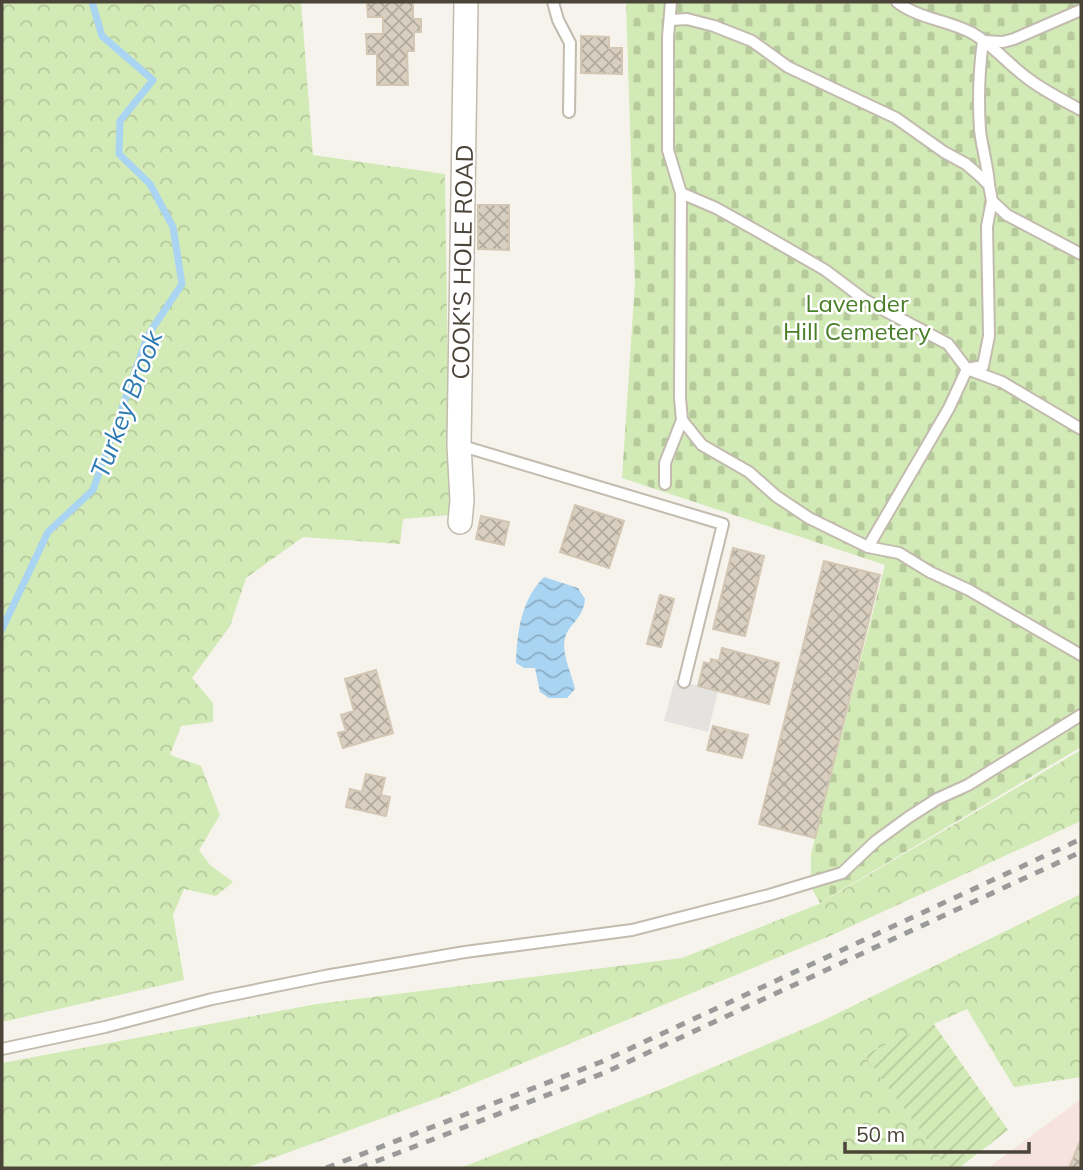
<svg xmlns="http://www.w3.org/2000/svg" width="1083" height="1170" viewBox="0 0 1083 1170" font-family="Mulish,sans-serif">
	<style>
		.medical { fill: #f6e3e0 }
		.forest { fill: url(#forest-crowns) }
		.cemetery { fill: url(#cemetery-stones) }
		.garden { fill: url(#garden-furrows) }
		.parking { fill: #e5e3e0 }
		.water { fill: url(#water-waves) }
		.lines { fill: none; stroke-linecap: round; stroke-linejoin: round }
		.stream { stroke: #a9d4f2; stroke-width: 7 }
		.building { fill: url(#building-cross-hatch); stroke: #d3c7b4; stroke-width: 2 }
		.lane-casing { stroke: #c2bbae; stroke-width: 14 }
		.street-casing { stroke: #c2bbae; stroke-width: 26 }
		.lane { stroke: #fff; stroke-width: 10 }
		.street { stroke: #fff; stroke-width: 23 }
		.rail { stroke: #9a9a9a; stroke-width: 5; stroke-dasharray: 9 9; stroke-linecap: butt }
		.labels { text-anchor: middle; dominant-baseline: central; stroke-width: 5; stroke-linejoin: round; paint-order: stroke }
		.street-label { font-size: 24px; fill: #4b4439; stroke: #fff }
		.park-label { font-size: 24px; fill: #4a7f2a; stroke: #fff }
		.water-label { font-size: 26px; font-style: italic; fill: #2e7ab2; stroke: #fff }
	</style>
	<defs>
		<pattern id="forest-crowns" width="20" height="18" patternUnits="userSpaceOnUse" patternTransform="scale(1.75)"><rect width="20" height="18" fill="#d2eab5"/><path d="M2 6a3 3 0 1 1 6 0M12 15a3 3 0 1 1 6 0" fill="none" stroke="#b6ca9c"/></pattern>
		<pattern id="cemetery-stones" width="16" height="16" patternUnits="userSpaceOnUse" patternTransform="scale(1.75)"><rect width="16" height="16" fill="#d2eab5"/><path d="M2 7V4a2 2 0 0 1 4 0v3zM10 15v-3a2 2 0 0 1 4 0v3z" fill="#b6ca9c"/></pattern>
		<pattern id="garden-furrows" width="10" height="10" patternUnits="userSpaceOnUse" patternTransform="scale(1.75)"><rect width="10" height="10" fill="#d2eab5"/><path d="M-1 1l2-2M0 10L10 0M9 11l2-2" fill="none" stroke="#b6ca9c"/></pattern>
		<pattern id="water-waves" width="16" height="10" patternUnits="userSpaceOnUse" patternTransform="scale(1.75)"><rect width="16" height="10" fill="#a9d4f2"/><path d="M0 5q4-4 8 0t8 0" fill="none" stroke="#8caec5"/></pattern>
		<pattern id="building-cross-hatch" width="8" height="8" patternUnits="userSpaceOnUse" patternTransform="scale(1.75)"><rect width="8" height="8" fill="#d8cfc1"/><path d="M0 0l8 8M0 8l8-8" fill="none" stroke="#b1aa9e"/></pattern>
	</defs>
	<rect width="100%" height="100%" fill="#f6f3ec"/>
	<path class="medical" d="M1081,1099V1168H988Z"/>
	<g class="forest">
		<path d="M2,2H301L313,155L445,174L450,515L403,519L400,544L303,537L246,578L230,626L192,678L213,703V722L181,726L170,755L201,766L220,815L199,850L210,865L233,882L216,896L184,889L173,915L184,980L2,1022Z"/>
		<path d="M1081,750V821L832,935L446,1095L246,1168H2V1063L317,1004L682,958L819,904Z"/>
		<path d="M1081,894V1077L1014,1087L967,1009L864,1055L948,1168H460L664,1088L820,1022Z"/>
	</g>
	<path class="cemetery" d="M626,2H1081V747L820,903L811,887V854L885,565L622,478L635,282Z"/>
	<path class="garden" d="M933,1023L1008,1130L959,1168H948L864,1055Z"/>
	<path class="parking" d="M675,680L718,691L708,732L664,721Z"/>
	<path class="water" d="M544,577L578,588L585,599C583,620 569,623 565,638C561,653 572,674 575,689L567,698H549L540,692L535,668H524L516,663C517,632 521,600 544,577Z"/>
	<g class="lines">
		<path class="stream" d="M2,629L48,532L93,490L148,335L182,284L173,227L150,184L119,154L120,121L153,80L102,36L92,2"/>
	</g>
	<g class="building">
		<path d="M367,2H413V19H421V32H414V51H407L408,85H377V54H367L366,34H383V17H368Z"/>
		<path d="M581,36L609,37V48H622V74L581,73Z"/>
		<path d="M478,205H509V250L478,249Z"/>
		<path d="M575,505L624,521L609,568L560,552Z"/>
		<path d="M481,516L509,522L504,545L476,539Z"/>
		<path d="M733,548L764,556L745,636L713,629Z"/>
		<path d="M824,561L880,575L815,838L759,824Z"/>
		<path d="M660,595L674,599L661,647L647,644Z"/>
		<path d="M722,648L779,663L769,704L698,686L704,662L710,664L711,659L719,661Z"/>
		<path d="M376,670L393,733L343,748L338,733L346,731L341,715L354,711L345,679Z"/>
		<path d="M713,726L748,735L742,758L707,750Z"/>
		<path d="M366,774L385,778L381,795L390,797L386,816L346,807L350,789L362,792Z"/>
		<path d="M1081,1139V1168H1069Z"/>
	</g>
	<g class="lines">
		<defs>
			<g id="lane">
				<path d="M553,2L558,20L570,43L569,112"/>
				<path d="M671,2L668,37V150L681,193L680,398L682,420"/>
				<path d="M897,2C919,19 948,20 972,33C992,44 1007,63 1026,77C1042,90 1063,100 1081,110"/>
				<path d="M670,20L687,19L714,26L752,41L788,67L896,118L944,152L966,164L981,177L989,185L992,201L1007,215L1081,254"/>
				<path d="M989,185C988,166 982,149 980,130C978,100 979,70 983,41L1003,42L1014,39L1081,10"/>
				<path d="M681,193L716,208L759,232L825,270L865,300L948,344L967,369L983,366L989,336L987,226L992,201"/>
				<path d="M459,445L723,524L684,682"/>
				<path d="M665,484V463L682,420L702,445L749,472L776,496L809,518L868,547L899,553L930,572L969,590L1081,655"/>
				<path d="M868,547L949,408L967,369L1002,382L1081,429"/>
				<path d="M2,1049L105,1027L212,999L325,976L465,952L632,930L769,895L842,873L876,841L909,817L937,799L968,785L1081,715"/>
			</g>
			<path id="street" d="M460,522L462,500L459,445L466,2"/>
		</defs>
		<use href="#lane" class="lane-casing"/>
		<use href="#street" class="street-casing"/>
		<use href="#lane" class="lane"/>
		<use href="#street" class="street"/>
		<g class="rail">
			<path d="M326,1168L601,1062L1081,839"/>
			<path d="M359,1168L604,1073L1081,852"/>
		</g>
	</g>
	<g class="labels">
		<g class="street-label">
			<text transform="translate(462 262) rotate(-89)">COOK'S HOLE ROAD</text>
		</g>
		<g class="park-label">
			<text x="857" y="303">Lavender<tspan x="857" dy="28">Hill Cemetery</tspan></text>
		</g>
		<g class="water-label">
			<text transform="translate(126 404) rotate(-69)">Turkey Brook</text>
		</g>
	</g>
	<rect width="1083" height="1170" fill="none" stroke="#4b4439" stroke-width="7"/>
	<path d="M845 1142v10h184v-10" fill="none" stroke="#4b4439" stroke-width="3.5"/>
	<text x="856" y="1142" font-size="21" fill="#4b4439" stroke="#ffffff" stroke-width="5" paint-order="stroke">50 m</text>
</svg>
